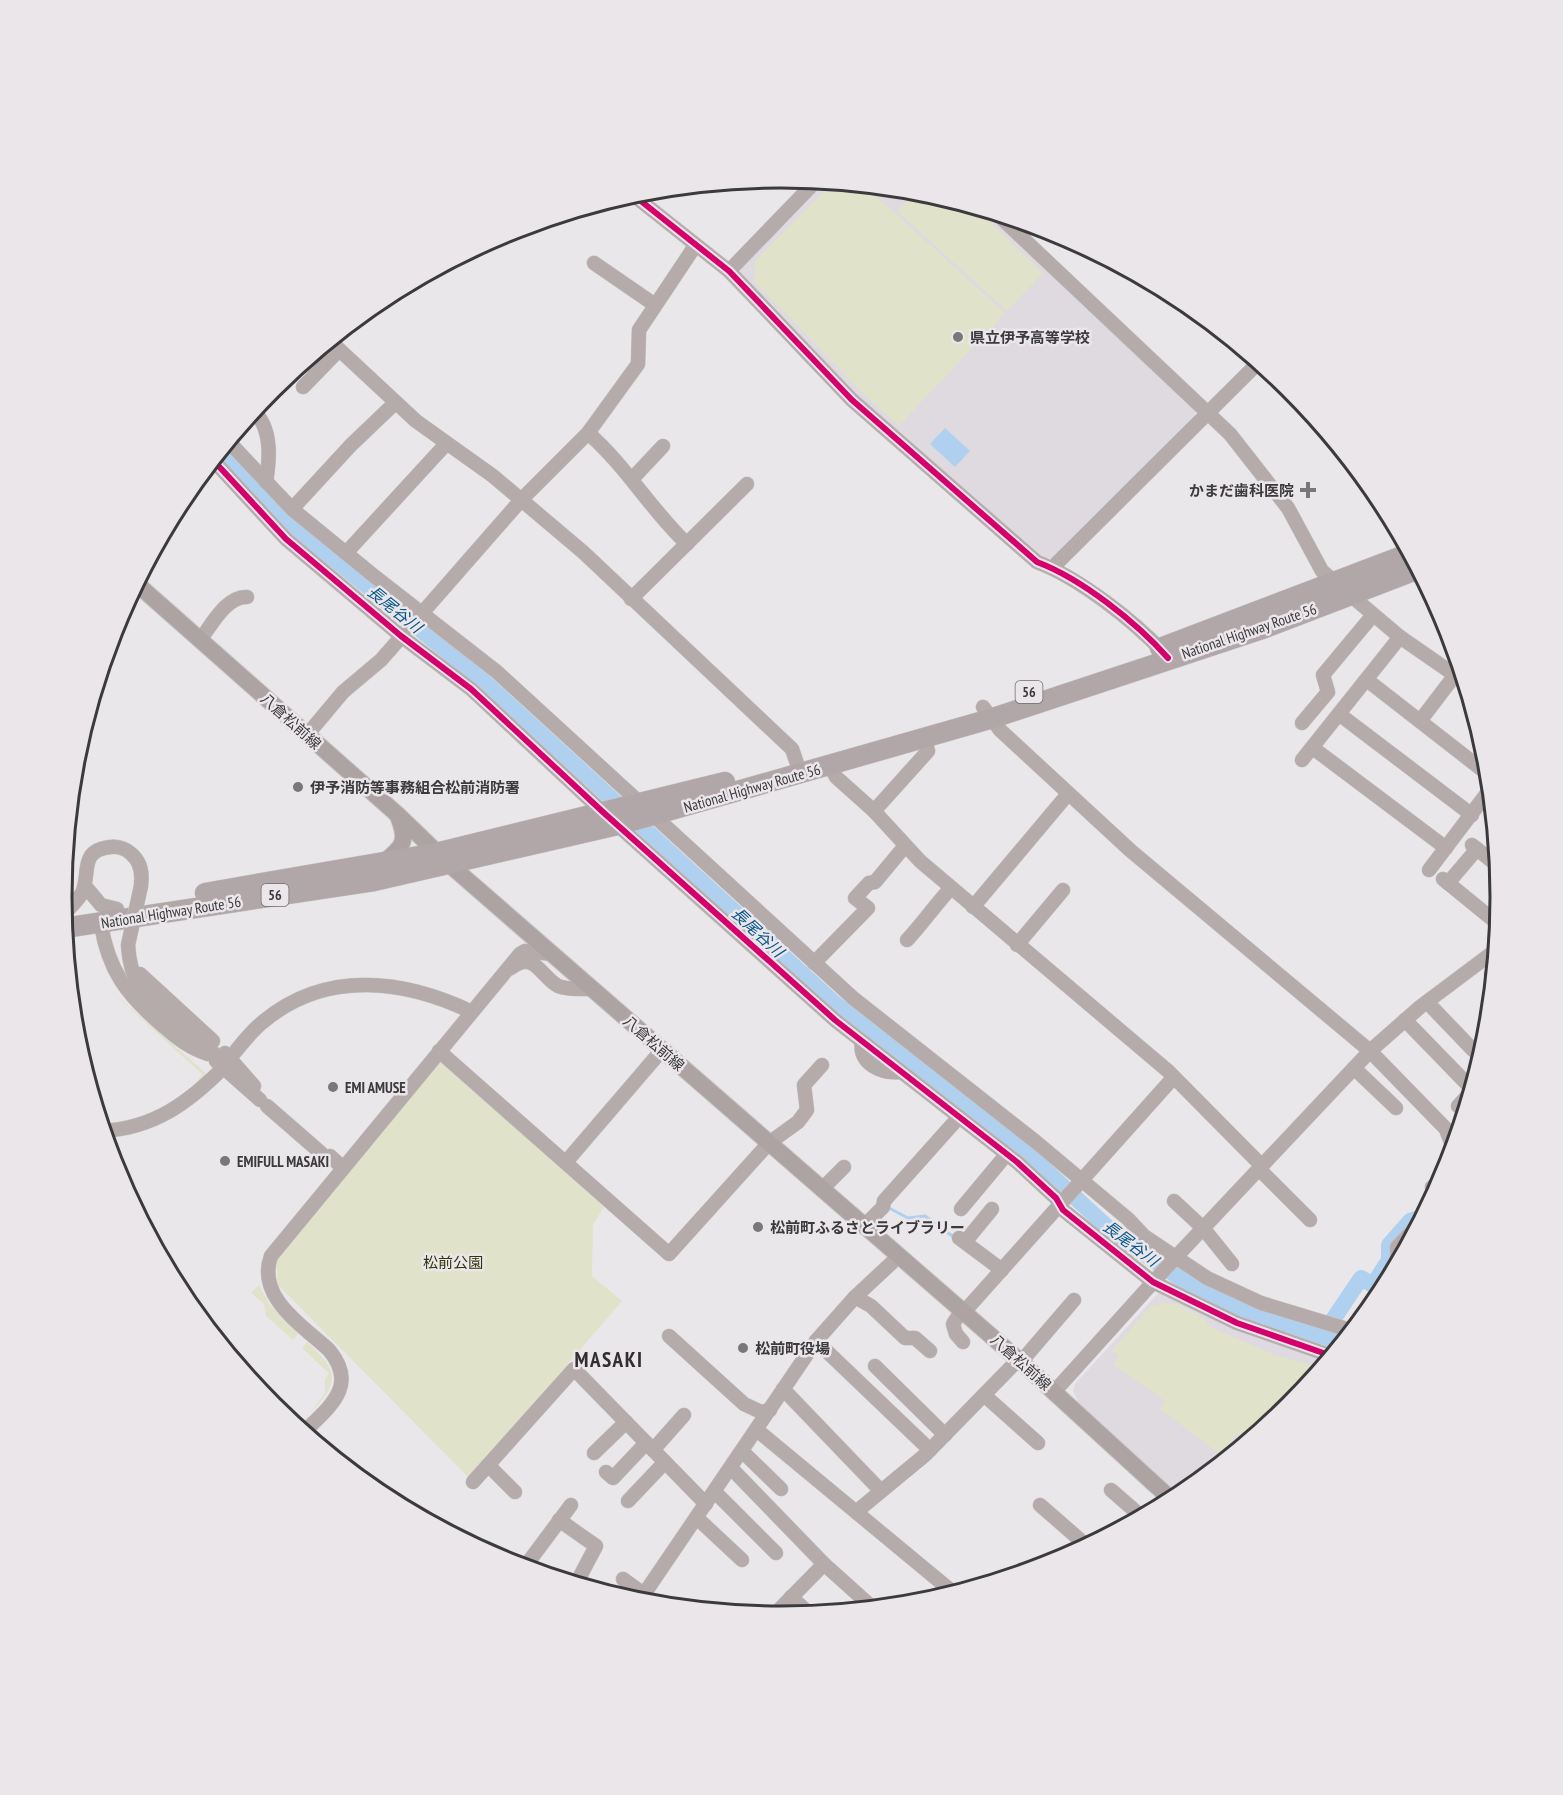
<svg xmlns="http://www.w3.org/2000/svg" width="1563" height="1795" viewBox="0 0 1563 1795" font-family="'PT Sans Narrow','Noto Sans JP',sans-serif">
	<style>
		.built { fill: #dfd9e0 }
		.green { fill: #e0e3ca }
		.water { fill: #afd0ef }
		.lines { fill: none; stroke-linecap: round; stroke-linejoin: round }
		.stream { stroke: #afd0ef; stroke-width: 3 }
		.river { stroke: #afd0ef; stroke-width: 16 }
		.minor-casing { stroke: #c6c4c6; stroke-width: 15 }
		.major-casing { stroke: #c6c4c6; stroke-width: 18 }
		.highway-casing { stroke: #c6c4c6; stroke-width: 21 }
		.minor { stroke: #b4abaa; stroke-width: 14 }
		.major { stroke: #ada3a2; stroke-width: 16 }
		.highway { stroke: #b1a7a8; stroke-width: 20 }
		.minor-bridge-casing { stroke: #c6c4c6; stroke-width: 15; stroke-linecap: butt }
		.minor-bridge { stroke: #b4abaa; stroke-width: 14 }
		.cycleway-casing { stroke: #eae6ea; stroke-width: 10 }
		.cycleway { stroke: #d6006c; stroke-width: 6 }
		.poi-dot { fill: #787779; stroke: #eae6ea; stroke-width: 2 }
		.labels { text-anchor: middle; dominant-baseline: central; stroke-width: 5; stroke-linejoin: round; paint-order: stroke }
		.shield { fill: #eae6ea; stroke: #706e70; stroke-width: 1.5 }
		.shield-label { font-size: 14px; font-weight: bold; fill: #3b3a3c }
		.poi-label { font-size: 15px; font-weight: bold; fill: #3b3a3c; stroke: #eae6ea; text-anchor: start }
		.street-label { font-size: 15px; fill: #3b3a3c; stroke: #eae6ea }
		.park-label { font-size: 15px; fill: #313607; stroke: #eae6ea }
		.water-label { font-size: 16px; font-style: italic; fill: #05568a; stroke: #eae6ea }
		.district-label { font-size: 21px; font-weight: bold; letter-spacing: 1.5px; fill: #312e31; stroke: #eae6ea }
		.rim { fill: none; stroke: #3b3a3c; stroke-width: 3 }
	</style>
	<rect width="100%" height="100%" fill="#e9e7e9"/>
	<g class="built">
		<path d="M823,182L922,191L985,211L1196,410L1194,416L1055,558L1039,559L854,398L741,276L740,265Z"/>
		<path d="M1161,1290L1330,1358L1290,1407L1181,1496L1079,1403L1073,1391L1075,1384Z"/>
	</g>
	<g class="green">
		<path d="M833,183L865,186L1005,313L899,426L859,389L755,282V261Z"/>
		<path d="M916,191L974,207L1043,273L1007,311L897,211Z"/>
		<path d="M108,988L208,1075L193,1088L202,1074Z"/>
		<path d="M440,1058L604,1207L593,1225L592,1276L622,1301L490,1454L473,1482L278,1285L276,1258Z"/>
		<path d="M259,1285L269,1304L298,1334L293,1340L266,1316L264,1304L251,1293Z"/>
		<path d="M1164,1303L1177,1304L1205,1319L1208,1326L1275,1355L1322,1368L1290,1407L1248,1441L1237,1433L1221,1455L1160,1409L1165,1401L1113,1364L1119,1356L1112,1350L1151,1306Z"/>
		<path d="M307,1342C340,1372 340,1382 309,1414L325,1393V1379L329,1373L302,1348Z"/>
	</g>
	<path class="water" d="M945,428L970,451L955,467L930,444Z"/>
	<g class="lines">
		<path class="stream" d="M889,1208L908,1218L925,1216L955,1238"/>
		<g class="river">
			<path d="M221,451L275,511L488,685L832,1001L1030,1156L1116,1235L1193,1287L1232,1306L1342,1343"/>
			<path d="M1322,1336L1361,1278L1373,1285L1389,1260V1245L1410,1221L1424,1216"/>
		</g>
		<defs>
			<g id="minor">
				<path d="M632,194L729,271L852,400L1037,562C1079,578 1133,620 1164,653"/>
				<path d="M997,214L1230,434L1288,508L1322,571L1400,637L1465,682"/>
				<path d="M594,263L655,305"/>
				<path d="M729,271L816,181"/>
				<path d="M330,341L416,421L493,476L583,552L792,749L801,775"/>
				<path d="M303,387L339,350"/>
				<path d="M254,411C272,429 270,458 266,482"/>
				<path d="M588,433C626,466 651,510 687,544"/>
				<path d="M229,442L292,509L374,576L497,672L853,998L1036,1142L1128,1219L1144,1236L1207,1278L1261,1303L1353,1331"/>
				<path d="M213,460L286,539L401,636L471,689L604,813L835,1020L1017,1162L1056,1198L1063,1210L1153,1282L1237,1323L1332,1356"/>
				<path d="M632,479L663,446"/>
				<path d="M292,509L351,445L395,403"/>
				<path d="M346,553L446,444"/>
				<path d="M1052,568L1259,362"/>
				<path d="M631,599L747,484"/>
				<path d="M200,640C211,626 226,596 247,597"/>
				<path d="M1367,680L1489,775"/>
				<path d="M983,707L1000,730L1131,851L1370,1051L1446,1129L1452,1145V1156"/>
				<path d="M1339,714L1472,815"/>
				<path d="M1420,721L1455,675"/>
				<path d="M1302,723L1328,692L1323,675L1373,615"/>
				<path d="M307,735L343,692L381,660L522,499L588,433L638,364L639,330L695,246"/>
				<path d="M1313,748L1446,848"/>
				<path d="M1302,760L1400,637"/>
				<path d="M830,766L836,777L874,811L920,861L1168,1071L1262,1166"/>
				<path d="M874,811L928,751L925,739"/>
				<path d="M1472,845L1498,866"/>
				<path d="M1429,870L1491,788"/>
				<path d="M1443,879L1497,923"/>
				<path d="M1448,883L1477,849"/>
				<path d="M85,886L101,905L117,909"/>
				<path d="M973,907L1068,794"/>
				<path d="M63,914C70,908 77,901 82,893C91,874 78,850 111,847C121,846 130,851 136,859C142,867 142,876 141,886"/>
				<path d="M101,924C108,970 127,995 162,1025C177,1038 189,1048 208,1054"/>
				<path d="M907,940C923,923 935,905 951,888"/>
				<path d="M128,945C130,983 145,998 173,1022"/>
				<path d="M1017,945L1063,890"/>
				<path d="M1494,951L1499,873"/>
				<path d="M814,963L868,908L855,898L869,883L875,882L905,846"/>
				<path d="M511,968C535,950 540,976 558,986C567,990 582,989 592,989"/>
				<path d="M140,974L213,1041"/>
				<path d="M1491,974L1494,977"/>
				<path d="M1427,1002L1473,1050"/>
				<path d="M1405,1020L1472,1089"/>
				<path d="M862,1042C858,1064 882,1074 901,1072"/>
				<path d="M439,1051L669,1254L769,1143L798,1122L807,1110L804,1085L822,1065"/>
				<path d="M225,1053L254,1086"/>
				<path d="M230,1058C241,1045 251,1031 264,1021C327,969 405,980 472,1012"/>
				<path d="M216,1061L260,1100"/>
				<path d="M1354,1068L1396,1108"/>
				<path d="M267,1106L321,1153"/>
				<path d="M1458,1106L1472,1091"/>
				<path d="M103,1131C154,1128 188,1103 223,1068L221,1060L170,1012"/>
				<path d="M330,1156L343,1168"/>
				<path d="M566,1162L662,1050"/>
				<path d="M1259,1169L1310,1220"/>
				<path d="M1432,1187L1443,1180"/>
				<path d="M822,1189L844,1167"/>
				<path d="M1174,1201L1203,1228L1232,1264"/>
				<path d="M961,1209L1006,1155"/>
				<path d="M864,1226L883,1207L884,1201L959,1117"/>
				<path d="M959,1238L1002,1270"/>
				<path d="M965,1242L992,1209"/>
				<path d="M1398,1265L1397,1247L1421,1222"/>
				<path d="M855,1297L871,1306L905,1338H915L930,1351"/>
				<path d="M962,1310L953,1324L956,1334L963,1342"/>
				<path d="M964,1312L1173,1078"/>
				<path d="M669,1336L744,1404L761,1412L770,1410"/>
				<path d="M816,1341L930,1450"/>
				<path d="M1021,1362L1074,1300"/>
				<path d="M875,1366L945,1435"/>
				<path d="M783,1389L881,1491"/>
				<path d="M1054,1392L1174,1259L1370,1051L1420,1007L1496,950"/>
				<path d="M984,1395L1038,1443"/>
				<path d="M757,1430L955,1594"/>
				<path d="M304,1432C329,1407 359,1386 329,1350C302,1325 256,1297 271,1256L520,954L525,951L552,954"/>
				<path d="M653,1450L684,1415"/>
				<path d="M743,1452L781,1489"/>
				<path d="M594,1453L626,1422"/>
				<path d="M488,1465L515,1492"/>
				<path d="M731,1468L824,1564L873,1608"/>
				<path d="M606,1472L613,1478L646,1443"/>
				<path d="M473,1482L574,1369L706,1504"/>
				<path d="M1111,1490L1142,1517"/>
				<path d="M715,1492L776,1553"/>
				<path d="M628,1501L665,1462"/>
				<path d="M1040,1505L1087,1546"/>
				<path d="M1156,1510L1168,1496"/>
				<path d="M856,1512L925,1455L1018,1360"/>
				<path d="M697,1518L742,1560"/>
				<path d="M559,1520L596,1546L576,1584"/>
				<path d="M524,1568L571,1505"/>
				<path d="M623,1579L660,1606"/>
				<path d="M791,1597L811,1615"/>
				<path d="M638,1603L816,1341L855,1297L899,1256"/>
				<path d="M772,1617L824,1564"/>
			</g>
			<g id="major">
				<path d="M137,584L398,815L450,865L1021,1362L1173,1501"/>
				<path d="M384,862C404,846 408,841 398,816"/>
			</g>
			<g id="highway">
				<path d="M1160,648L1410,553"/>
				<path d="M205,893L436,853L725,782"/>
				<path d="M64,928L374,881L622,824L990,719L1265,628L1419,569"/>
			</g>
		</defs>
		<use href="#minor" class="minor-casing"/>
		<use href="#major" class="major-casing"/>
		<use href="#highway" class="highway-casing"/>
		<use href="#minor" class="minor"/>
		<use href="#major" class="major"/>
		<use href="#highway" class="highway"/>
		<defs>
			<path id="minor-bridge" d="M128,945L141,886"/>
		</defs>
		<use href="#minor-bridge" class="minor-bridge-casing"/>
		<use href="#minor-bridge" class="minor-bridge"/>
		<defs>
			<g id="cycleway">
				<path d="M632,194L729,271L852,400L1037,562C1082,579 1136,622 1168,658"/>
				<path d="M213,460L286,539L401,636L471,689L604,813L835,1020L1017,1162L1056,1198L1063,1210L1153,1282L1237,1323L1332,1356"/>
			</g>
		</defs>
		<use href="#cycleway" class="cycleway-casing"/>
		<use href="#cycleway" class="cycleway"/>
	</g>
	<g class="poi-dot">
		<circle cx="958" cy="337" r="6"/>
		<path d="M1305 481h6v6h6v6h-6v6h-6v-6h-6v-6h6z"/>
		<circle cx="298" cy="787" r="6"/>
		<circle cx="333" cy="1087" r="6"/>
		<circle cx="225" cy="1161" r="6"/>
		<circle cx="758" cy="1227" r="6"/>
		<circle cx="743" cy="1348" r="6"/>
	</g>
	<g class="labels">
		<g class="shield">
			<rect x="1015.5" y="681" width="27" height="22" rx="4.5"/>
			<rect x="261.5" y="884" width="27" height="22" rx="4.5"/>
		</g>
		<g class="shield-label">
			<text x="1029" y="692">56</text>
			<text x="275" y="895">56</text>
		</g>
		<g class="poi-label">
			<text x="970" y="337">県立伊予高等学校</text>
			<text x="1294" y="490" text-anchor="end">かまだ歯科医院</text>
			<text x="310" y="787">伊予消防等事務組合松前消防署</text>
			<text x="345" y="1087">EMI AMUSE</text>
			<text x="237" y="1161">EMIFULL MASAKI</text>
			<text x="770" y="1227">松前町ふるさとライブラリー</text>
			<text x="755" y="1348">松前町役場</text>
		</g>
		<g class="street-label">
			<text transform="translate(1249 631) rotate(-19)">National Highway Route 56</text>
			<text transform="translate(291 721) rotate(42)">八倉松前線</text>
			<text transform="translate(752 788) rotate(-16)">National Highway Route 56</text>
			<text transform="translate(171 912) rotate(-9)">National Highway Route 56</text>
			<text transform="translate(654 1043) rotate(41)">八倉松前線</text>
			<text transform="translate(1021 1362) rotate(42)">八倉松前線</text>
		</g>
		<g class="park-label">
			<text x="453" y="1262">松前公園</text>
		</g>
		<g class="water-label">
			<text transform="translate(395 609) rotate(39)">長尾谷川</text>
			<text transform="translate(758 932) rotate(43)">長尾谷川</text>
			<text transform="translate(1131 1243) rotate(37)">長尾谷川</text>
		</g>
		<g class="district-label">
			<text x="609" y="1359">MASAKI</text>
		</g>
	</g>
	<path d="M0 0H1563V1795H0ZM72 897a709 709 0 1 1 1418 0a709 709 0 1 1-1418 0Z" fill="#eae6ea" fill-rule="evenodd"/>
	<path class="rim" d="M72 897a709 709 0 1 1 1418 0a709 709 0 1 1-1418 0Z"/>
</svg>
